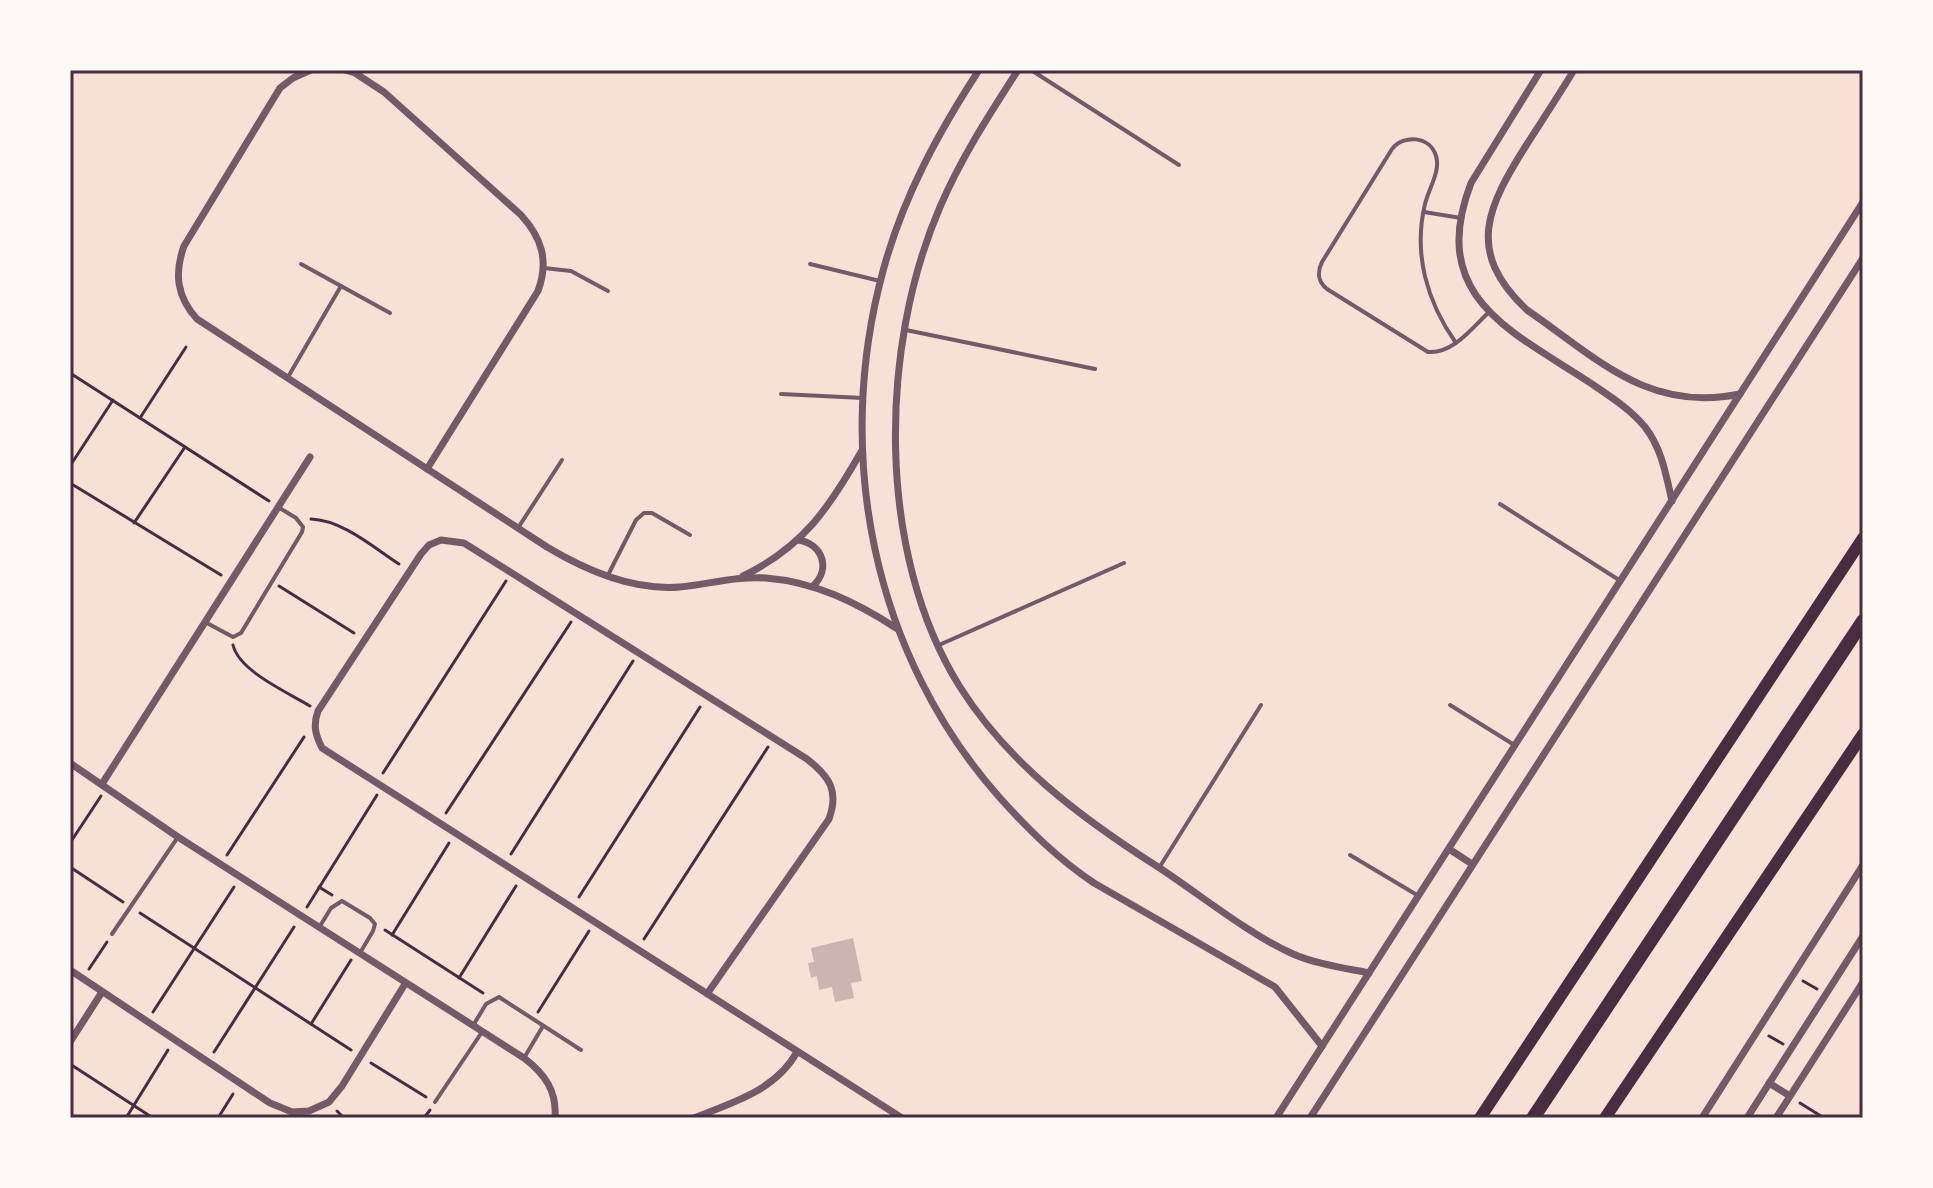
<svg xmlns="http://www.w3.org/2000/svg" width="1933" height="1188" viewBox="0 0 1933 1188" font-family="Helvetica,sans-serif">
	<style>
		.building { fill: #ccb4b1 }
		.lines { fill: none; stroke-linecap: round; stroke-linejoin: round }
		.path { stroke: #4a2c40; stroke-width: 3 }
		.service { stroke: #755966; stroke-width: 4 }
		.minor { stroke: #755966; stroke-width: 7 }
		.trunk { stroke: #4a2c40; stroke-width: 12 }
		.motorway { stroke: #4a2c40; stroke-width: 14 }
		.neatline { fill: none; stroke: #4a2c40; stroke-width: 3 }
	</style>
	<rect width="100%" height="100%" fill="#f7e1d7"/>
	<path class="building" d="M853,938L862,981L851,983L854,998L835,1002L832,987L819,990L817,976L811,978L808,963L814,962L811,948Z"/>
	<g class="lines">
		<g class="path">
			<path d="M70,373L269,501"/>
			<path d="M140,418L186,347"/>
			<path d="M70,466L113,400"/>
			<path d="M70,483L221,575"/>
			<path d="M311,519C342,520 373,547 399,564"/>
			<path d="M134,523L185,447"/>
			<path d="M279,586L354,633"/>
			<path d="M233,645C239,671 287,692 310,706"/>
			<path d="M383,773L506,581"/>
			<path d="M446,813L571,622"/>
			<path d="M70,843L101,796"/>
			<path d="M511,854L633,661"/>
			<path d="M227,855L304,737"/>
			<path d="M70,867L123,902"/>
			<path d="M319,887L332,895"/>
			<path d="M579,897L700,707"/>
			<path d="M307,907L377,795"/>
			<path d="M140,913L351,1050"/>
			<path d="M385,930L483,993"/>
			<path d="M392,935L449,843"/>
			<path d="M644,939L768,747"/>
			<path d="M89,969L107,942"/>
			<path d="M459,978L516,886"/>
			<path d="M1803,981L1817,989"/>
			<path d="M153,1012L234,887"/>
			<path d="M538,1012L589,931"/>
			<path d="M311,1024L351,960"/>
			<path d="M1769,1036L1783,1044"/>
			<path d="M214,1052L294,927"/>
			<path d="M371,1063L426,1097"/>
			<path d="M70,1064L153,1118"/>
			<path d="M1800,1103L1824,1118"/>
			<path d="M337,1111L344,1118"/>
			<path d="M126,1118L168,1050"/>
			<path d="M218,1118L233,1094"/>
			<path d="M424,1118L430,1110"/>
		</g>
		<g class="service">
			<path d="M1031,70L1179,165"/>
			<path d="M1424,212L1461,218"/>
			<path d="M301,264L390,313"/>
			<path d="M810,264L880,281"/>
			<path d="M544,268L571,271L608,291"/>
			<path d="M906,330L1095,369"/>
			<path d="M1456,343C1427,302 1413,254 1425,204C1428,190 1441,171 1436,156C1430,136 1404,134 1392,149L1322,262C1317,272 1318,282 1327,289L1428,352C1453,354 1472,328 1489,312"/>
			<path d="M288,377L341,286"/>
			<path d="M781,394L863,398"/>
			<path d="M1500,504L1619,580"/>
			<path d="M518,528L562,460"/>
			<path d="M608,575L636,520L644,513H652L690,535"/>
			<path d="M205,622L233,637L241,633L302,532L303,527L296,518L278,507"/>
			<path d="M939,645L1124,563"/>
			<path d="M1450,705L1516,746"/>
			<path d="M1350,855L1417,895"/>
			<path d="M1159,868L1261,705"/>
			<path d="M320,926L331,908L342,901L370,918L375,924L373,931L360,953"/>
			<path d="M112,934L178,837"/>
			<path d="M474,1024L486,1004L499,997L581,1050"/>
			<path d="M524,1058L543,1026"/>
			<path d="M435,1102L482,1032"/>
		</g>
		<g class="minor">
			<path d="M311,70L293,78L280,88L184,246C174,274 177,297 197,319L547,547C587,571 633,591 680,587C709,584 737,576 766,578C815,582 856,602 896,628"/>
			<path d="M345,70L355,73L384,92L521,215C542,238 549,261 538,291L427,469"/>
			<path d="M979,70C938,133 903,197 883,271C833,455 873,655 1000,798C1029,830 1058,859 1094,883L1275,987L1322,1046"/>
			<path d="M1018,70C989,115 961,158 940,207C879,348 876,553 960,687C1008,763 1080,817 1155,865C1197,892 1248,934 1293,954C1316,964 1344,968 1369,973"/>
			<path d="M1541,70L1471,183C1427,298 1512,331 1592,384C1611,397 1630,409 1645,427C1662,449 1666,475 1672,501"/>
			<path d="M1574,70C1559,95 1543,119 1527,144C1488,206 1464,251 1527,310C1597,358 1648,413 1740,394"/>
			<path d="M798,540C823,544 831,569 813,586"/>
			<path d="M743,576C803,547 829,508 861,452"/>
			<path d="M70,763L178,837L524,1058C545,1074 557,1091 555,1118"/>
			<path d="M102,784L310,457"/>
			<path d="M1449,849L1472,864"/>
			<path d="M70,970L270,1103L292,1112L309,1111L329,1102L342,1086L405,984"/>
			<path d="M707,994L829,819C839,791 830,777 807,759L464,543L441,540L429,545L421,554L318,711C313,725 315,734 322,748L902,1118"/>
			<path d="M70,1042L102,992"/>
			<path d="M1769,1083L1790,1096"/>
			<path d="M694,1118C733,1102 775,1091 797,1052"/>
			<path d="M1276,1118L1863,202"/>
			<path d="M1310,1118L1863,258"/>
			<path d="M1702,1118L1863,865"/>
			<path d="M1747,1118L1863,936"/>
			<path d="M1776,1118L1863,982"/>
		</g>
		<g class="trunk">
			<path d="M1480,1118L1863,538"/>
			<path d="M1605,1118L1863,734"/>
		</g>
		<path class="motorway" d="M1533,1118L1863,621"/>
	</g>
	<rect width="1933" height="1188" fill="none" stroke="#fffaf5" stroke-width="144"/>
	<rect x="72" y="72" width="1789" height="1044" class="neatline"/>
</svg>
